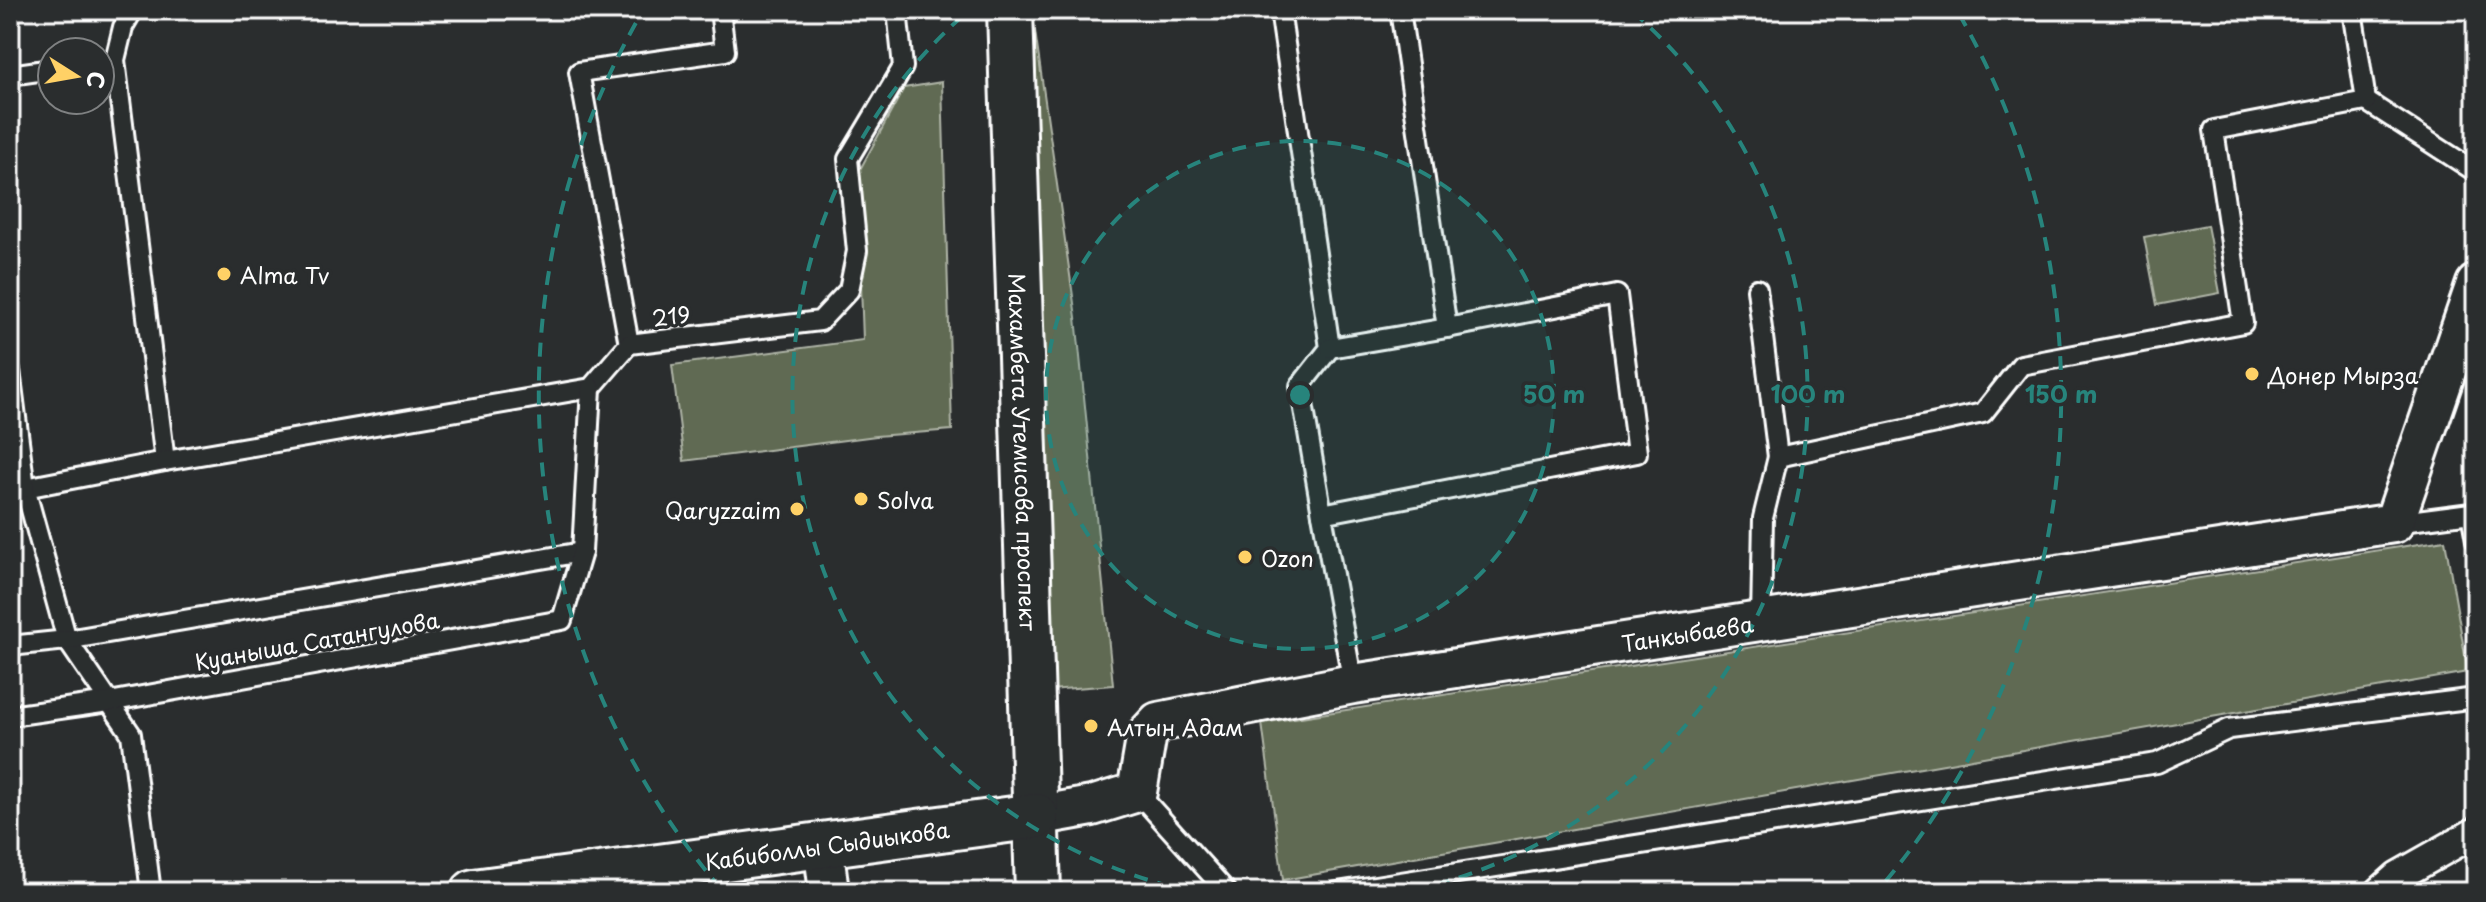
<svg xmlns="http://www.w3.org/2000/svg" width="2486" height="902" viewBox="0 0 2486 902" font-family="'Playpen Sans',sans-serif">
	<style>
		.green { fill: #606b52; stroke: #b0b5a8; stroke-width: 2 }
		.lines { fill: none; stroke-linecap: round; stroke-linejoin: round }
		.service-casing { stroke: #fff; stroke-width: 24 }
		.pedestrian-casing { stroke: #fff; stroke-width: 34 }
		.minor-casing { stroke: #fff; stroke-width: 44 }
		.tertiary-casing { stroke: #fff; stroke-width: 50 }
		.service { stroke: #2a2d2e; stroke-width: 18 }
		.pedestrian { stroke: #2a2d2e; stroke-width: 28 }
		.minor { stroke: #2a2d2e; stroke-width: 38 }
		.tertiary { stroke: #2a2d2e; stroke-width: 44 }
		.ring { fill: none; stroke: #27847c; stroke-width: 4; stroke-dasharray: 14 10 }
		.poi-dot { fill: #ffd166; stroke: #2a2d2e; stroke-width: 3 }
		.labels { text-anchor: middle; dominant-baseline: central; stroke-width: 7; stroke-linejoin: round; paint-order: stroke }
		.poi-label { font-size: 22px; fill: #fff; stroke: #2a2d2e; text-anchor: start }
		.street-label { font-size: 22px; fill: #fff; stroke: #2a2d2e }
		.centre { fill: #27847c; stroke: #2a2d2e; stroke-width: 4 }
		.ring-label { font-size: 24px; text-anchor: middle; font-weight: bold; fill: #27847c; stroke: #2a2d2e; stroke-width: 7; stroke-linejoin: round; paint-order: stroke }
	</style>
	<rect width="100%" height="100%" fill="#2a2d2e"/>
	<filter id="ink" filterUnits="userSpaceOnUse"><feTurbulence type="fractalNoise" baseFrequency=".0125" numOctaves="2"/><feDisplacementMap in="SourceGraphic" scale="16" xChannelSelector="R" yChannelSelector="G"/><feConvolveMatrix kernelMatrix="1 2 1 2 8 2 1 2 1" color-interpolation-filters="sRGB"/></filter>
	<g filter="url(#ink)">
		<g class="green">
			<path d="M1022,10H1032L1076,317L1113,685L1050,690Z"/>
			<path d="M942,82L952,430L876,436L684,461L672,365L863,340L857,175L904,88Z"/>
			<path d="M2207,225L2220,293L2157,305L2144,237Z"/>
			<path d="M2445,540L2468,672L1283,880L1262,723Z"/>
		</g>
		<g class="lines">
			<defs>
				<g id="service">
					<path d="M133,10L123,27L115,60L165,461L25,488L67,640L131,734L151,892"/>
					<path d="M1280,10L1330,348L1300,386L1322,514"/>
					<path d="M10,75L52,69"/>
					<path d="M2366,101L2476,172"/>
					<path d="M1757,289L1778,457"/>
					<path d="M629,344L579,72L725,51L720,10"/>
					<path d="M1330,348L1447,328"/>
					<path d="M10,370L25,488"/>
					<path d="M165,461L591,388L629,344L820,321L849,290L857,251L848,159L903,67L897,10"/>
					<path d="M2394,523L2471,513L2476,540"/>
					<path d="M1761,620L1763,518L1778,457L1983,413L2021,365L2243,323L2214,130L2366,101L2352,10"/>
					<path d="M10,646L67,640L582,552"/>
					<path d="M1353,684L1322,514L1637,453L1617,295L1447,328L1400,10"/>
					<path d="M10,716L109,702L562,620L582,552L591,388"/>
					<path d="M1137,792L1227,892"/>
					<path d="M1337,892L2157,763L2229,729L2476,698"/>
				</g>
				<path id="pedestrian" d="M2380,892L2398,876L2476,832"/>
				<g id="minor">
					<path id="s1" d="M1036,816L1092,806L1137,792L1147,734L1158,722L1353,684L2394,523L2476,284"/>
					<path d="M823,844L829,892"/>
				</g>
				<g id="tertiary">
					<path id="s2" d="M1010,10L1038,892"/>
					<path id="s3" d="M474,892L1036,816"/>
				</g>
			</defs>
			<use href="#service" class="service-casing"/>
			<use href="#pedestrian" class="pedestrian-casing"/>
			<use href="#minor" class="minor-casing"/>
			<use href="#tertiary" class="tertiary-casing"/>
			<use href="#service" class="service"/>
			<use href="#pedestrian" class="pedestrian"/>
			<use href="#minor" class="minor"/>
			<use href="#tertiary" class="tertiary"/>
		</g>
	</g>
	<circle cx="1300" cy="395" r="254" fill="#27847c" fill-opacity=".12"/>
	<g class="ring">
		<circle cx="1300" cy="395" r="254"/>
		<path d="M1194 892A508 508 0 0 1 967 12M1633 12A508 508 0 0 1 1406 892"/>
		<path d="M721 889A761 761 0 0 1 641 14M1959 14A761 761 0 0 1 1879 889"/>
	</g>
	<g class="poi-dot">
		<circle cx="224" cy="274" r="8"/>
		<circle cx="2252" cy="374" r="8"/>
		<circle cx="861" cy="499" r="8"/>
		<circle cx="797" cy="509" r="8"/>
		<circle cx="1245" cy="557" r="8"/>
		<circle cx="1091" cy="726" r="8"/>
	</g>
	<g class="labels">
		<g class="poi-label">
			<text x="240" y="274">Alma Tv</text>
			<text x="2268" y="374">Донер Мырза</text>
			<text x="877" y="499">Solva</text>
			<text x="781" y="509" text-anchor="end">Qaryzzaim</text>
			<text x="1261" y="557">Ozon</text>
			<text x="1107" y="726">Алтын Адам</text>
		</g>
		<g class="street-label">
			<text transform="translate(671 315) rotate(-7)">219</text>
			<text stroke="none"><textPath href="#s2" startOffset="442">Махамбета Утемисова проспект</textPath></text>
			<text stroke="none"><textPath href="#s1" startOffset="716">Танкыбаева</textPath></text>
			<text transform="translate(317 640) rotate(-10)">Куаныша Сатангулова</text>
			<text stroke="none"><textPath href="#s3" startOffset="356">Кабиболлы Сыдиыкова</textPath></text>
		</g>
	</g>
	<circle cx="1300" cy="395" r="12" class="centre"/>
	<g class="ring-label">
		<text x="1554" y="403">50 m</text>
		<text x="1808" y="403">100 m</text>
		<text x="2061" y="403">150 m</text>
	</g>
	<rect width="2486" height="902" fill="none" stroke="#2a2d2e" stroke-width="40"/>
	<rect x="20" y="20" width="2446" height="862" fill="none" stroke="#fff" stroke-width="3" filter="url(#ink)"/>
	<g transform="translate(76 76) rotate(101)"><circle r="38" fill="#2a2d2e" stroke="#7f8182" stroke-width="2"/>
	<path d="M0-6L14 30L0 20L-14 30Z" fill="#ffd166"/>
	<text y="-12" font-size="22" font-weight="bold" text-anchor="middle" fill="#ffffff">С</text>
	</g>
</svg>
